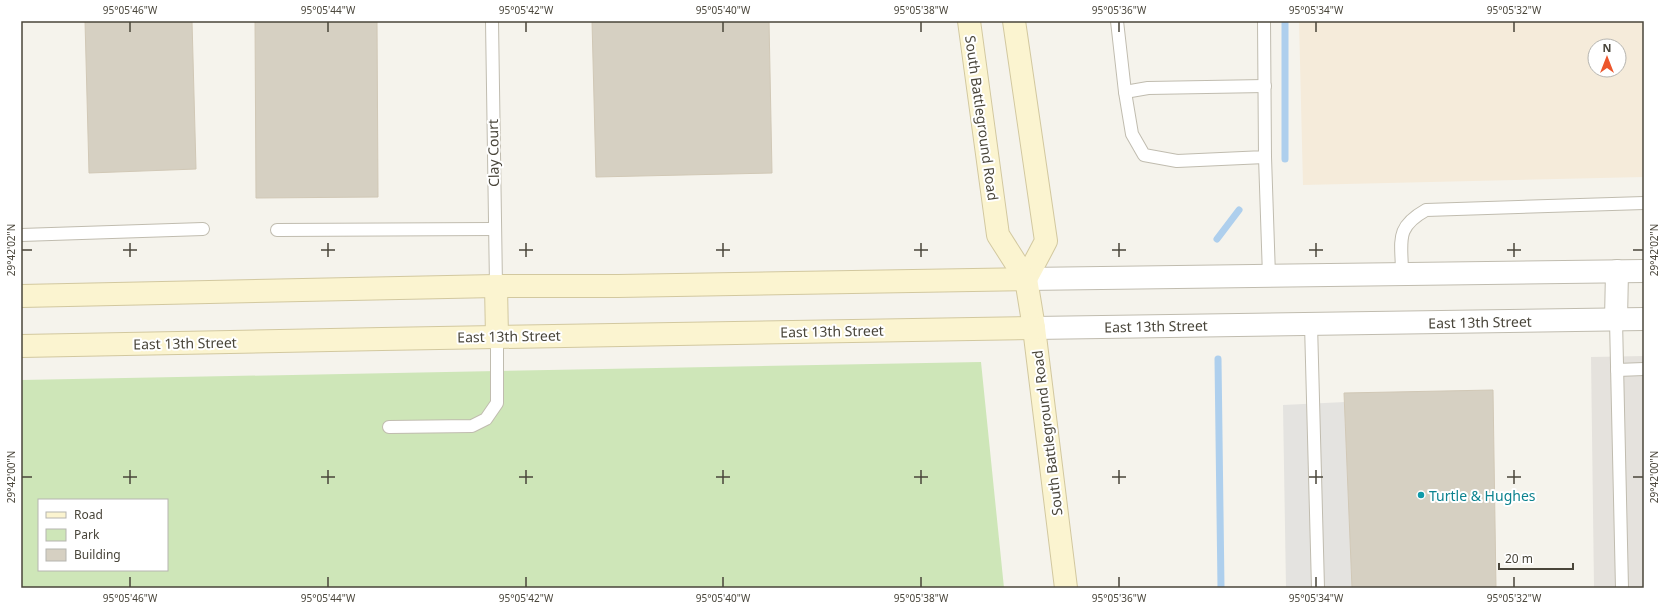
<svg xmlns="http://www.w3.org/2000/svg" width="1665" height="609" viewBox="0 0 1665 609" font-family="'Noto Sans',sans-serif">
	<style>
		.commercial { fill: #f5ebda; fill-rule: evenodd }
		.industrial { fill: #e5e2dd }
		.green { fill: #cee6b8; fill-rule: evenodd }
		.parking { fill: #e4e3e0 }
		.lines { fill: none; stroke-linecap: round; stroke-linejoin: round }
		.stream { stroke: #aecfed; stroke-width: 7 }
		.building { fill: #d6d0c2; stroke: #d1c8b6 }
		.lane-casing { stroke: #c0bcaf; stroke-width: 14 }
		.street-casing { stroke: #c0bcaf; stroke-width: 24 }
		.secondary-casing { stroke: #d2c89f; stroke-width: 24 }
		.lane { stroke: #fff; stroke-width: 12 }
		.street { stroke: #fff; stroke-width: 22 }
		.secondary { stroke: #fbf4d0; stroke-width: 22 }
		.ticks { fill: none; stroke: #49453a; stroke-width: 1.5 }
		.culture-dot { fill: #0f9aa8; stroke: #fff; stroke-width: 1.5 }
		.labels { text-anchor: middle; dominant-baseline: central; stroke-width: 4; stroke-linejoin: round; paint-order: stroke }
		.street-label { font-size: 14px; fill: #49453a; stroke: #fff }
		.culture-label { font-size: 14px; fill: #0d838f; stroke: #fff; text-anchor: start }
		.neatline { fill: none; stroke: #49453a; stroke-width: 1.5 }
		.ticks-label { font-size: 10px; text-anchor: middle; fill: #49453a }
	</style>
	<rect width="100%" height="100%" fill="#f5f3ec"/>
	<path class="commercial" d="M1299,21H1644V177L1303,185ZM1595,46H1619V70H1595Z"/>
	<path class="industrial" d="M1644,356V588H1594L1591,357Z"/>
	<path class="green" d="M981,362L1004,588H21V380ZM39,500H167V570H39Z"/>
	<path class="parking" d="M1345,402L1352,588H1286L1283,405Z"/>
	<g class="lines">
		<g class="stream">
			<path d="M1285,21V159"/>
			<path d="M1217,239L1239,210"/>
			<path d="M1218,359L1221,588"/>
		</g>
	</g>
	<g class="building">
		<path d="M85,21H192L196,169L89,173Z"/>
		<path d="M255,21H377L378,197L256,198Z"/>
		<path d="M592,21H769L772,173L596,177Z"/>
		<path d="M1493,390L1496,588H1352L1344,393Z"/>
	</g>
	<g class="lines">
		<defs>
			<g id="lane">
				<path d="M492,21L496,286"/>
				<path d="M1117,21L1125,92L1132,134L1144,155L1177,161L1265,157L1264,21"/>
				<path d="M1125,92L1148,88L1265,86"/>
				<path d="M1265,157L1269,276"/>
				<path d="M277,230L494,229"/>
				<path d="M21,235L203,229"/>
				<path d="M1402,274C1402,241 1394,228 1426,210L1644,203"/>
				<path d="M1616,320L1622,588"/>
				<path d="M1311,324L1318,588"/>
				<path d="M1617,370L1644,369"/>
				<path d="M389,427L472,426L486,419L497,403V337"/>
			</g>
			<g id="street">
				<path d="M1026,279L1644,271"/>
				<path d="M1616,320L1617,271"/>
				<path d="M1034,328L1644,319"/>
			</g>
			<g id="secondary">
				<path d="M969,21L998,235L1026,279L1034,328L1066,588"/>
				<path d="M1014,21L1046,241L1026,279"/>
				<path d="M496,286L497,337"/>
				<path d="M21,296L496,286H618L1026,279"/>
				<path d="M21,346L382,339L1034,328"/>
			</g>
		</defs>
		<use href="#lane" class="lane-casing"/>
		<use href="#street" class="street-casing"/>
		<use href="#secondary" class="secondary-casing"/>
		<use href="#lane" class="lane"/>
		<use href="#street" class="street"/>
		<use href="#secondary" class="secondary"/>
	</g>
	<path class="ticks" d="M130,22V32M328,22V32M526,22V32M723,22V32M921,22V32M1119,22V32M1316,22V32M1514,22V32M130,243V257M328,243V257M526,243V257M723,243V257M921,243V257M1119,243V257M1316,243V257M1514,243V257M22,250H32M123,250H137M321,250H335M519,250H533M716,250H730M914,250H928M1112,250H1126M1309,250H1323M1507,250H1521M1633,250H1643M130,470V484M328,470V484M526,470V484M723,470V484M921,470V484M1119,470V484M1316,470V484M1514,470V484M22,477H32M123,477H137M321,477H335M519,477H533M716,477H730M914,477H928M1112,477H1126M1309,477H1323M1507,477H1521M1633,477H1643M130,577V587M328,577V587M526,577V587M723,577V587M921,577V587M1119,577V587M1316,577V587M1514,577V587"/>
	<circle class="culture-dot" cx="1421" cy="495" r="4"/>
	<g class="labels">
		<g class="street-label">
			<text transform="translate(982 118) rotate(82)">South Battleground Road</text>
			<text transform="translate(493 153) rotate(-91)">Clay Court</text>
			<text transform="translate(1480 322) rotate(-1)">East 13th Street</text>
			<text transform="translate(1156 326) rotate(-1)">East 13th Street</text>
			<text transform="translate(832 331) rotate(-1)">East 13th Street</text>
			<text transform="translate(509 336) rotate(-1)">East 13th Street</text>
			<text transform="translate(185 343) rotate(-1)">East 13th Street</text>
			<text transform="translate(1047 433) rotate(-97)">South Battleground Road</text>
		</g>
		<g class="culture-label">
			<text x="1429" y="495">Turtle &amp; Hughes</text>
		</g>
	</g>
	<rect width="1665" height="609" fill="none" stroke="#ffffff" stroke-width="44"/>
	<rect x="38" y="499" width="130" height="72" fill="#ffffff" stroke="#b6b5b0"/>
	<rect x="46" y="512" width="20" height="6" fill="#fbf4d0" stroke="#b6b5b0"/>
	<text x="74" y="519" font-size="12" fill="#49453a">Road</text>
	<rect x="46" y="529" width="20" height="12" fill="#cee6b8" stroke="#b6b5b0"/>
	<text x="74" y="539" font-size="12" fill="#49453a">Park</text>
	<rect x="46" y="549" width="20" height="12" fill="#d6d0c2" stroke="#b6b5b0"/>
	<text x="74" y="559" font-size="12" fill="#49453a">Building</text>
	<g transform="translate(1607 58)"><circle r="19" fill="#ffffff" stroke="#b6b5b0"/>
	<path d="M0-3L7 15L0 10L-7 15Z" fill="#ec562c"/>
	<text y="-6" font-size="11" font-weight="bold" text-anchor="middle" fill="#49453a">N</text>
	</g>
	<path d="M1499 563v6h74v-6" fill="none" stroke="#49453a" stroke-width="2"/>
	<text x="1505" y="563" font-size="12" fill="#49453a" stroke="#ffffff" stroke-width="3" paint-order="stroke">20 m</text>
	<rect x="22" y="22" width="1621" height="565" class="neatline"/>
	<g class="ticks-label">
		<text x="130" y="14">95°05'46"W</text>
		<text x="328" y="14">95°05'44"W</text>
		<text x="526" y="14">95°05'42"W</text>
		<text x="723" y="14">95°05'40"W</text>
		<text x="921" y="14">95°05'38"W</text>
		<text x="1119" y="14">95°05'36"W</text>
		<text x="1316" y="14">95°05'34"W</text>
		<text x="1514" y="14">95°05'32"W</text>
		<text transform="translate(11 250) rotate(-90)" y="4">29°42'02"N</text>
		<text transform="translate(1654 250) rotate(-90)" y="4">29°42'02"N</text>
		<text transform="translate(11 477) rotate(-90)" y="4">29°42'00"N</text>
		<text transform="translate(1654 477) rotate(-90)" y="4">29°42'00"N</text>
		<text x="130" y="602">95°05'46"W</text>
		<text x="328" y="602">95°05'44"W</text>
		<text x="526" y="602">95°05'42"W</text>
		<text x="723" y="602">95°05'40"W</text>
		<text x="921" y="602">95°05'38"W</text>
		<text x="1119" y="602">95°05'36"W</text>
		<text x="1316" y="602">95°05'34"W</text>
		<text x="1514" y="602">95°05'32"W</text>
	</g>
</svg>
